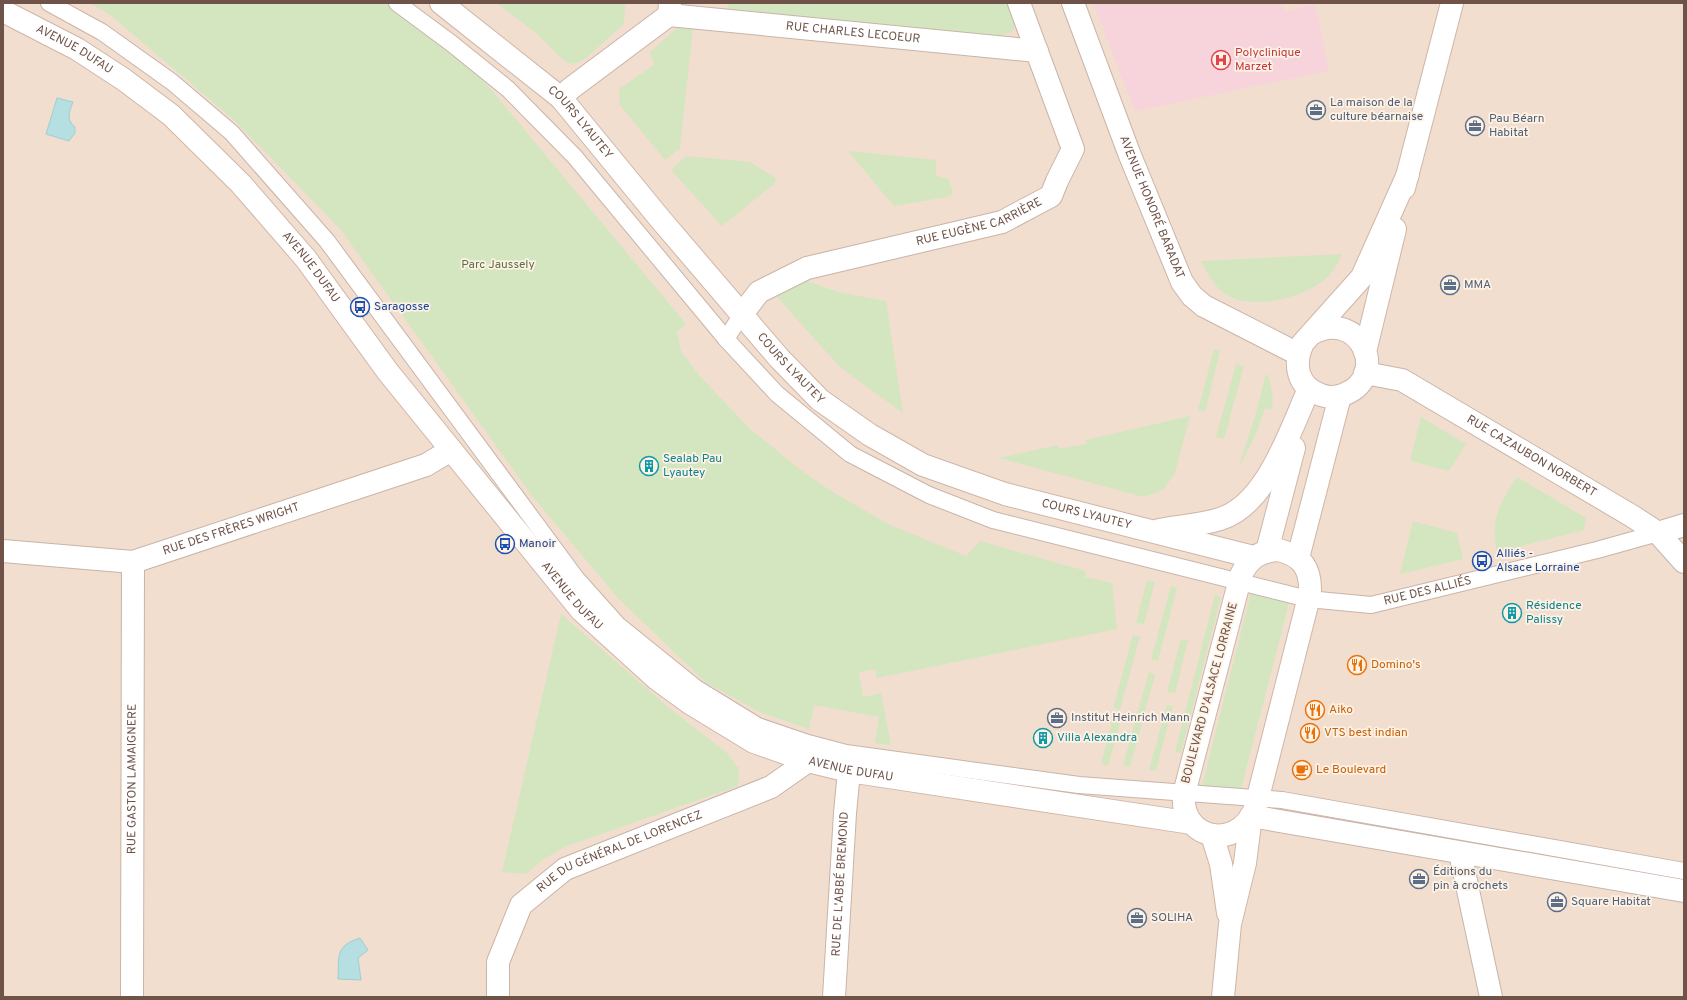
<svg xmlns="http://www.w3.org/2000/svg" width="1687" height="1000" viewBox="0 0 1687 1000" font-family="Overpass,sans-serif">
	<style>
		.residential { fill: #f1decf }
		.medical { fill: #f7d4db }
		.green { fill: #d3e6c0 }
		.water { fill: #b6dfe2; stroke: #9dcfd3 }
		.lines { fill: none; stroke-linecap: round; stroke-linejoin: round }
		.service-casing { stroke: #c9b4a8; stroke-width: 18 }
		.minor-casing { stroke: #c9b4a8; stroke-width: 24 }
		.secondary-casing { stroke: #cfb6a8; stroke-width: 24 }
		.service { stroke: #fff; stroke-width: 16 }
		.minor { stroke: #fff; stroke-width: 22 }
		.secondary { stroke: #fff; stroke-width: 22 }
		.labels { text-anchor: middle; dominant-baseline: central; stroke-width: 3.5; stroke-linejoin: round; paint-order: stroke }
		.street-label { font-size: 12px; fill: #6f5349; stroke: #fef2e5 }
		.health-label { font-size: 12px; fill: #be3a42; stroke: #fef2e5; text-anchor: start }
		.service-label { font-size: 12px; fill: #4e5e75; stroke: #fef2e5; text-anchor: start }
		.park-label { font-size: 12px; fill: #557442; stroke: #fef2e5 }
		.transit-label { font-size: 12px; fill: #164399; stroke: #fef2e5; text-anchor: start }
		.culture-label { font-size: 12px; fill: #0d838f; stroke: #fef2e5; text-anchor: start }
		.food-label { font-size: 12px; fill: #c56008; stroke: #fef2e5; text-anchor: start }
	</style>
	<rect width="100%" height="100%" fill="#faede0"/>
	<rect class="residential" x="3" y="3" width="1681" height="994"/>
	<path class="medical" d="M1093,3H1282L1284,11L1315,4L1329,71L1135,111Z"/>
	<g class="green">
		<path d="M90,3H386L474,69L686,324L677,332L681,351L698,374L749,428L798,468L831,491L890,525L966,556L980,541L1086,571L1085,577L1112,583L1117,629L877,678L875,669L859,672L863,697L881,693L891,745L875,743L879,717L814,705L809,729L759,712L705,682L618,598L533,497L341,230L233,119L109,14Z"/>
		<path d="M496,3H625L624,24L585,59L574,64L569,63L564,61L535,32Z"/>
		<path d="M728,3H1010L1017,21L1012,32L997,36L727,10Z"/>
		<path d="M684,22L693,27L680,148L665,160L620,105L619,89L655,64L649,53Z"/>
		<path d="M848,151L936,160V176L949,179L953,193L947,197L894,206Z"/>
		<path d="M686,156L750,162L776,178L773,185L722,226L671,170Z"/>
		<path d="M1342,254C1339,260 1336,268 1331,273C1312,297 1250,313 1224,293C1213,284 1207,273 1201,261Z"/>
		<path d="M802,280L842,293L886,301L903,413L840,367L777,297Z"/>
		<path d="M1214,349L1220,351L1205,412L1198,410Z"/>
		<path d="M1236,364L1244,366L1224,439L1216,437Z"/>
		<path d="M1266,373C1273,384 1273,398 1272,410L1265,408L1255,436L1238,469L1258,406Z"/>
		<path d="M1190,416L1175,473L1163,490L1144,497L998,458L1058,445L1060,449L1086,444V440Z"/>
		<path d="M1421,417L1466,444L1449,471L1410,461Z"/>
		<path d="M1517,477L1586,518L1584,530L1497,552C1490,519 1499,504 1517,477Z"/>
		<path d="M1413,521L1457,533L1463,559L1400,574Z"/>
		<path d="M1147,580L1155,582L1144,624L1136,623Z"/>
		<path d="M1171,586L1177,588L1158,661L1151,659Z"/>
		<path d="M1251,593L1289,603L1241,789L1202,786Z"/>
		<path d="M1215,595L1221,597L1181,753L1175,752Z"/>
		<path d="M561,614L668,707L728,754L737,767H739L738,786L567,846L542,860L526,874L502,872Z"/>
		<path d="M1133,635L1140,636L1120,710L1113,708Z"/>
		<path d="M1181,639L1188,640L1175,693L1167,692Z"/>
		<path d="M1149,672L1155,675L1130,767L1123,765Z"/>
		<path d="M1167,705L1173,706L1156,771L1149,770Z"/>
		<path d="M1112,721L1120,723L1108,766L1101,764Z"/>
	</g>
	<g class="water">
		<path d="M57,98L73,102C69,112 66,120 75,127V133L69,141L46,134Z"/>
		<path d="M360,938L368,950L358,958L361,980L338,979C339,956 335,946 360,938Z"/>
	</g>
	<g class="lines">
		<defs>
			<g id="service">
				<path d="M49,3L102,32L172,82L232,133L327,241L576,578L618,625L696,688L758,726L808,743L846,753L1079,785L1282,800L1684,871"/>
				<path id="s1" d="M397,3L451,43L508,89L575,157L726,339L777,394L850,454L929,495L993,520L1308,599L1371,605L1597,550L1658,533"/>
				<path d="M726,339L742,314"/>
			</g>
			<g id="minor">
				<path id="s2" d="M1073,3L1129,153L1182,282L1192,296L1204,306L1298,354"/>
				<path id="s3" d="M669,15L1037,51"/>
				<path d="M561,98L570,89L669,15L670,3"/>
				<path id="s4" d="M742,314L759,292L807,268L1002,222L1051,196L1057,181L1073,149L1019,3"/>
				<path id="s5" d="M1365,373L1402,380L1632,516L1658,533L1684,562"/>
				<path d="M1658,533L1684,525"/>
				<path id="s6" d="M3,551L133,562L426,465L451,450"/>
				<path d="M1251,816L1684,891"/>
				<path d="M1460,853L1491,997"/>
				<path id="s7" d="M132,997L133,562"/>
				<path id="s8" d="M498,997V962L521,905L565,869L771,787L808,761"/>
				<path id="s9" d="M834,997L845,813L849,771"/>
			</g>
			<g id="secondary">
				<path id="s10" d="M441,3L561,98L661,220L779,358L820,400L870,435L923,465L1005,494L1253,557"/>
				<path id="s11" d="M3,11L77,49L123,79L171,115L241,184L306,259L388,372L581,610L657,679L690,703L754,742L808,761L849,771L1192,823"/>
				<path d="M1404,188L1452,3"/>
				<path d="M1311,334C1360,307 1390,376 1345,394C1338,397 1329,398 1321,395C1297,387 1293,364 1303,343L1362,277L1408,174"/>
				<path d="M1365,352L1395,229"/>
				<path d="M1159,530C1179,526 1201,525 1220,519C1267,505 1290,430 1309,389"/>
				<path d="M1279,550C1302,556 1311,568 1310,593L1255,809C1235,855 1175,836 1185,790L1241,575C1249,558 1260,551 1279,550Z"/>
				<path d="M1267,551L1294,448"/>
				<path d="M1298,558L1340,396"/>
				<path d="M1212,835L1221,864L1228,913"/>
				<path d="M1223,997L1230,924L1245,863L1251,816"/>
			</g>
		</defs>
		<use href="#service" class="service-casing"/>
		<use href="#minor" class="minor-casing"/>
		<use href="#secondary" class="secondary-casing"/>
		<use href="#service" class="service"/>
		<use href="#minor" class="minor"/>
		<use href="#secondary" class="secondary"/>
	</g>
	<defs>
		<symbol id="hospital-ring" viewBox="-11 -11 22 22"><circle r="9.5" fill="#fef2e5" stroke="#e0444e" stroke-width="1.5"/><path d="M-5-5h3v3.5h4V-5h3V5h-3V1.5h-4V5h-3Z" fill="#e0444e"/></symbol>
		<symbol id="office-ring" viewBox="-11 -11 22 22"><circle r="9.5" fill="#fef2e5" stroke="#5c6f8a" stroke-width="1.5"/><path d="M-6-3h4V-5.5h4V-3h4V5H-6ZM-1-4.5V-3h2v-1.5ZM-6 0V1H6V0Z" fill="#5c6f8a"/></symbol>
		<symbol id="bus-ring" viewBox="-11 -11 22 22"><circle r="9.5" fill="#fef2e5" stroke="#1a4fb4" stroke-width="1.5"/><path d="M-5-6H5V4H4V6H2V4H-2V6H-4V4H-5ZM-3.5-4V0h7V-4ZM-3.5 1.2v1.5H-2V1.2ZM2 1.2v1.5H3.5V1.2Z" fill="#1a4fb4"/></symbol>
		<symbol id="building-ring" viewBox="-11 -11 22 22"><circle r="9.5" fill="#fef2e5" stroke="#0f9aa8" stroke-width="1.5"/><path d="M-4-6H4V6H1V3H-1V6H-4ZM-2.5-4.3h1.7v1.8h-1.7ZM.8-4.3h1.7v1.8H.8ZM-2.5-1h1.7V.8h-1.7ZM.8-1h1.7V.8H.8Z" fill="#0f9aa8"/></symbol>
		<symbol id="restaurant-ring" viewBox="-11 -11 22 22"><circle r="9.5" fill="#fef2e5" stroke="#e8710a" stroke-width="1.5"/><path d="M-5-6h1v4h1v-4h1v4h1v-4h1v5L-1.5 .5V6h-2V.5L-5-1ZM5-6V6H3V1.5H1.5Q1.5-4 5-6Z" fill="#e8710a"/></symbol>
		<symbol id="cafe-ring" viewBox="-11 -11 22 22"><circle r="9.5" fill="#fef2e5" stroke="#e8710a" stroke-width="1.5"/><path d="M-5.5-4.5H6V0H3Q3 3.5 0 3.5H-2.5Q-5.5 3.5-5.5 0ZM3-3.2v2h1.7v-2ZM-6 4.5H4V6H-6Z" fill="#e8710a"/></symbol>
	</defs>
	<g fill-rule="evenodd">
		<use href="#hospital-ring" x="1210" y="49" width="22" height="22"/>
		<use href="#office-ring" x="1305" y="99" width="22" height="22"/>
		<use href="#office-ring" x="1464" y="115" width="22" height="22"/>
		<use href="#office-ring" x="1439" y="274" width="22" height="22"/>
		<use href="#bus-ring" x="349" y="296" width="22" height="22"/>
		<use href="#building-ring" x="638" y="455" width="22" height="22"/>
		<use href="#bus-ring" x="494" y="533" width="22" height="22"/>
		<use href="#bus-ring" x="1471" y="550" width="22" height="22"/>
		<use href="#building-ring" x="1501" y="602" width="22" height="22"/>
		<use href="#restaurant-ring" x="1346" y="654" width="22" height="22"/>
		<use href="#restaurant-ring" x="1304" y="699" width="22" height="22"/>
		<use href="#office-ring" x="1046" y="707" width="22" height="22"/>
		<use href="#restaurant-ring" x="1299" y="722" width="22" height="22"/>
		<use href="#building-ring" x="1032" y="727" width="22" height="22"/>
		<use href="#cafe-ring" x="1291" y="759" width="22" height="22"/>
		<use href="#office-ring" x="1408" y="868" width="22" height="22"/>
		<use href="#office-ring" x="1546" y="891" width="22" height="22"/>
		<use href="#office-ring" x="1126" y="907" width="22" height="22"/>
	</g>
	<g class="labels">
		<g class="street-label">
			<text stroke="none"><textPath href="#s3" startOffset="185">RUE CHARLES LECOEUR</textPath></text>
			<text stroke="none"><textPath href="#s11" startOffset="81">AVENUE DUFAU</textPath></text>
			<text stroke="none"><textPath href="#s10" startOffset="184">COURS LYAUTEY</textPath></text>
			<text stroke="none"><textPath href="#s2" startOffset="219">AVENUE HONORÉ BARADAT</textPath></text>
			<text stroke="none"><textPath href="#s4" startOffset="260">RUE EUGÈNE CARRIÈRE</textPath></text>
			<text stroke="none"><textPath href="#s11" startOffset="405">AVENUE DUFAU</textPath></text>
			<text stroke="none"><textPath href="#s10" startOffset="508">COURS LYAUTEY</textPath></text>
			<text stroke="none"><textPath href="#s5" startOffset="188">RUE CAZAUBON NORBERT</textPath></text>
			<text stroke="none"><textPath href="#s10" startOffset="844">COURS LYAUTEY</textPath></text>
			<text stroke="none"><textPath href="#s6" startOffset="234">RUE DES FRÈRES WRIGHT</textPath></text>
			<text stroke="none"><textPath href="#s1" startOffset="1246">RUE DES ALLIÉS</textPath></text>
			<text stroke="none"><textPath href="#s11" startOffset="825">AVENUE DUFAU</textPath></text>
			<text transform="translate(1210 693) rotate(-75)">BOULEVARD D'ALSACE LORRAINE</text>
			<text stroke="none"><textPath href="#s11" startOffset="1161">AVENUE DUFAU</textPath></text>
			<text stroke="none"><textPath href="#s7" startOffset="218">RUE GASTON LAMAIGNERE</textPath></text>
			<text stroke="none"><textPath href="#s8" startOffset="210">RUE DU GÉNÉRAL DE LORENCEZ</textPath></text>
			<text stroke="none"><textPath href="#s9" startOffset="113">RUE DE L'ABBÉ BREMOND</textPath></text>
		</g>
		<g class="health-label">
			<text x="1235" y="53">Polyclinique<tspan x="1235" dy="14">Marzet</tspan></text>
		</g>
		<g class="service-label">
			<text x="1330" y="103">La maison de la<tspan x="1330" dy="14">culture béarnaise</tspan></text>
			<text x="1489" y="119">Pau Béarn<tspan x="1489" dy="14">Habitat</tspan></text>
			<text x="1464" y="285">MMA</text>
			<text x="1071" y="718">Institut Heinrich Mann</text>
			<text x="1433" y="872">Éditions du<tspan x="1433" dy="14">pin à crochets</tspan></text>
			<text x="1571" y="902">Square Habitat</text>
			<text x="1151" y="918">SOLIHA</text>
		</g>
		<g class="park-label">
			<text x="498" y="265">Parc Jaussely</text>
		</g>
		<g class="transit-label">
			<text x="374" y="307">Saragosse</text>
			<text x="519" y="544">Manoir</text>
			<text x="1496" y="554">Alliés -<tspan x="1496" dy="14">Alsace Lorraine</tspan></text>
		</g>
		<g class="culture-label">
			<text x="663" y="459">Sealab Pau<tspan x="663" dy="14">Lyautey</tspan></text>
			<text x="1526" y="606">Résidence<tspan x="1526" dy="14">Palissy</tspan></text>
			<text x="1057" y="738">Villa Alexandra</text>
		</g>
		<g class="food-label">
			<text x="1371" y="665">Domino's</text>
			<text x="1329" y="710">Aiko</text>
			<text x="1324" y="733">VTS best indian</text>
			<text x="1316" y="770">Le Boulevard</text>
		</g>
	</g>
	<rect width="1687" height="1000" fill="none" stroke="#6f5349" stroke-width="8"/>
</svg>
